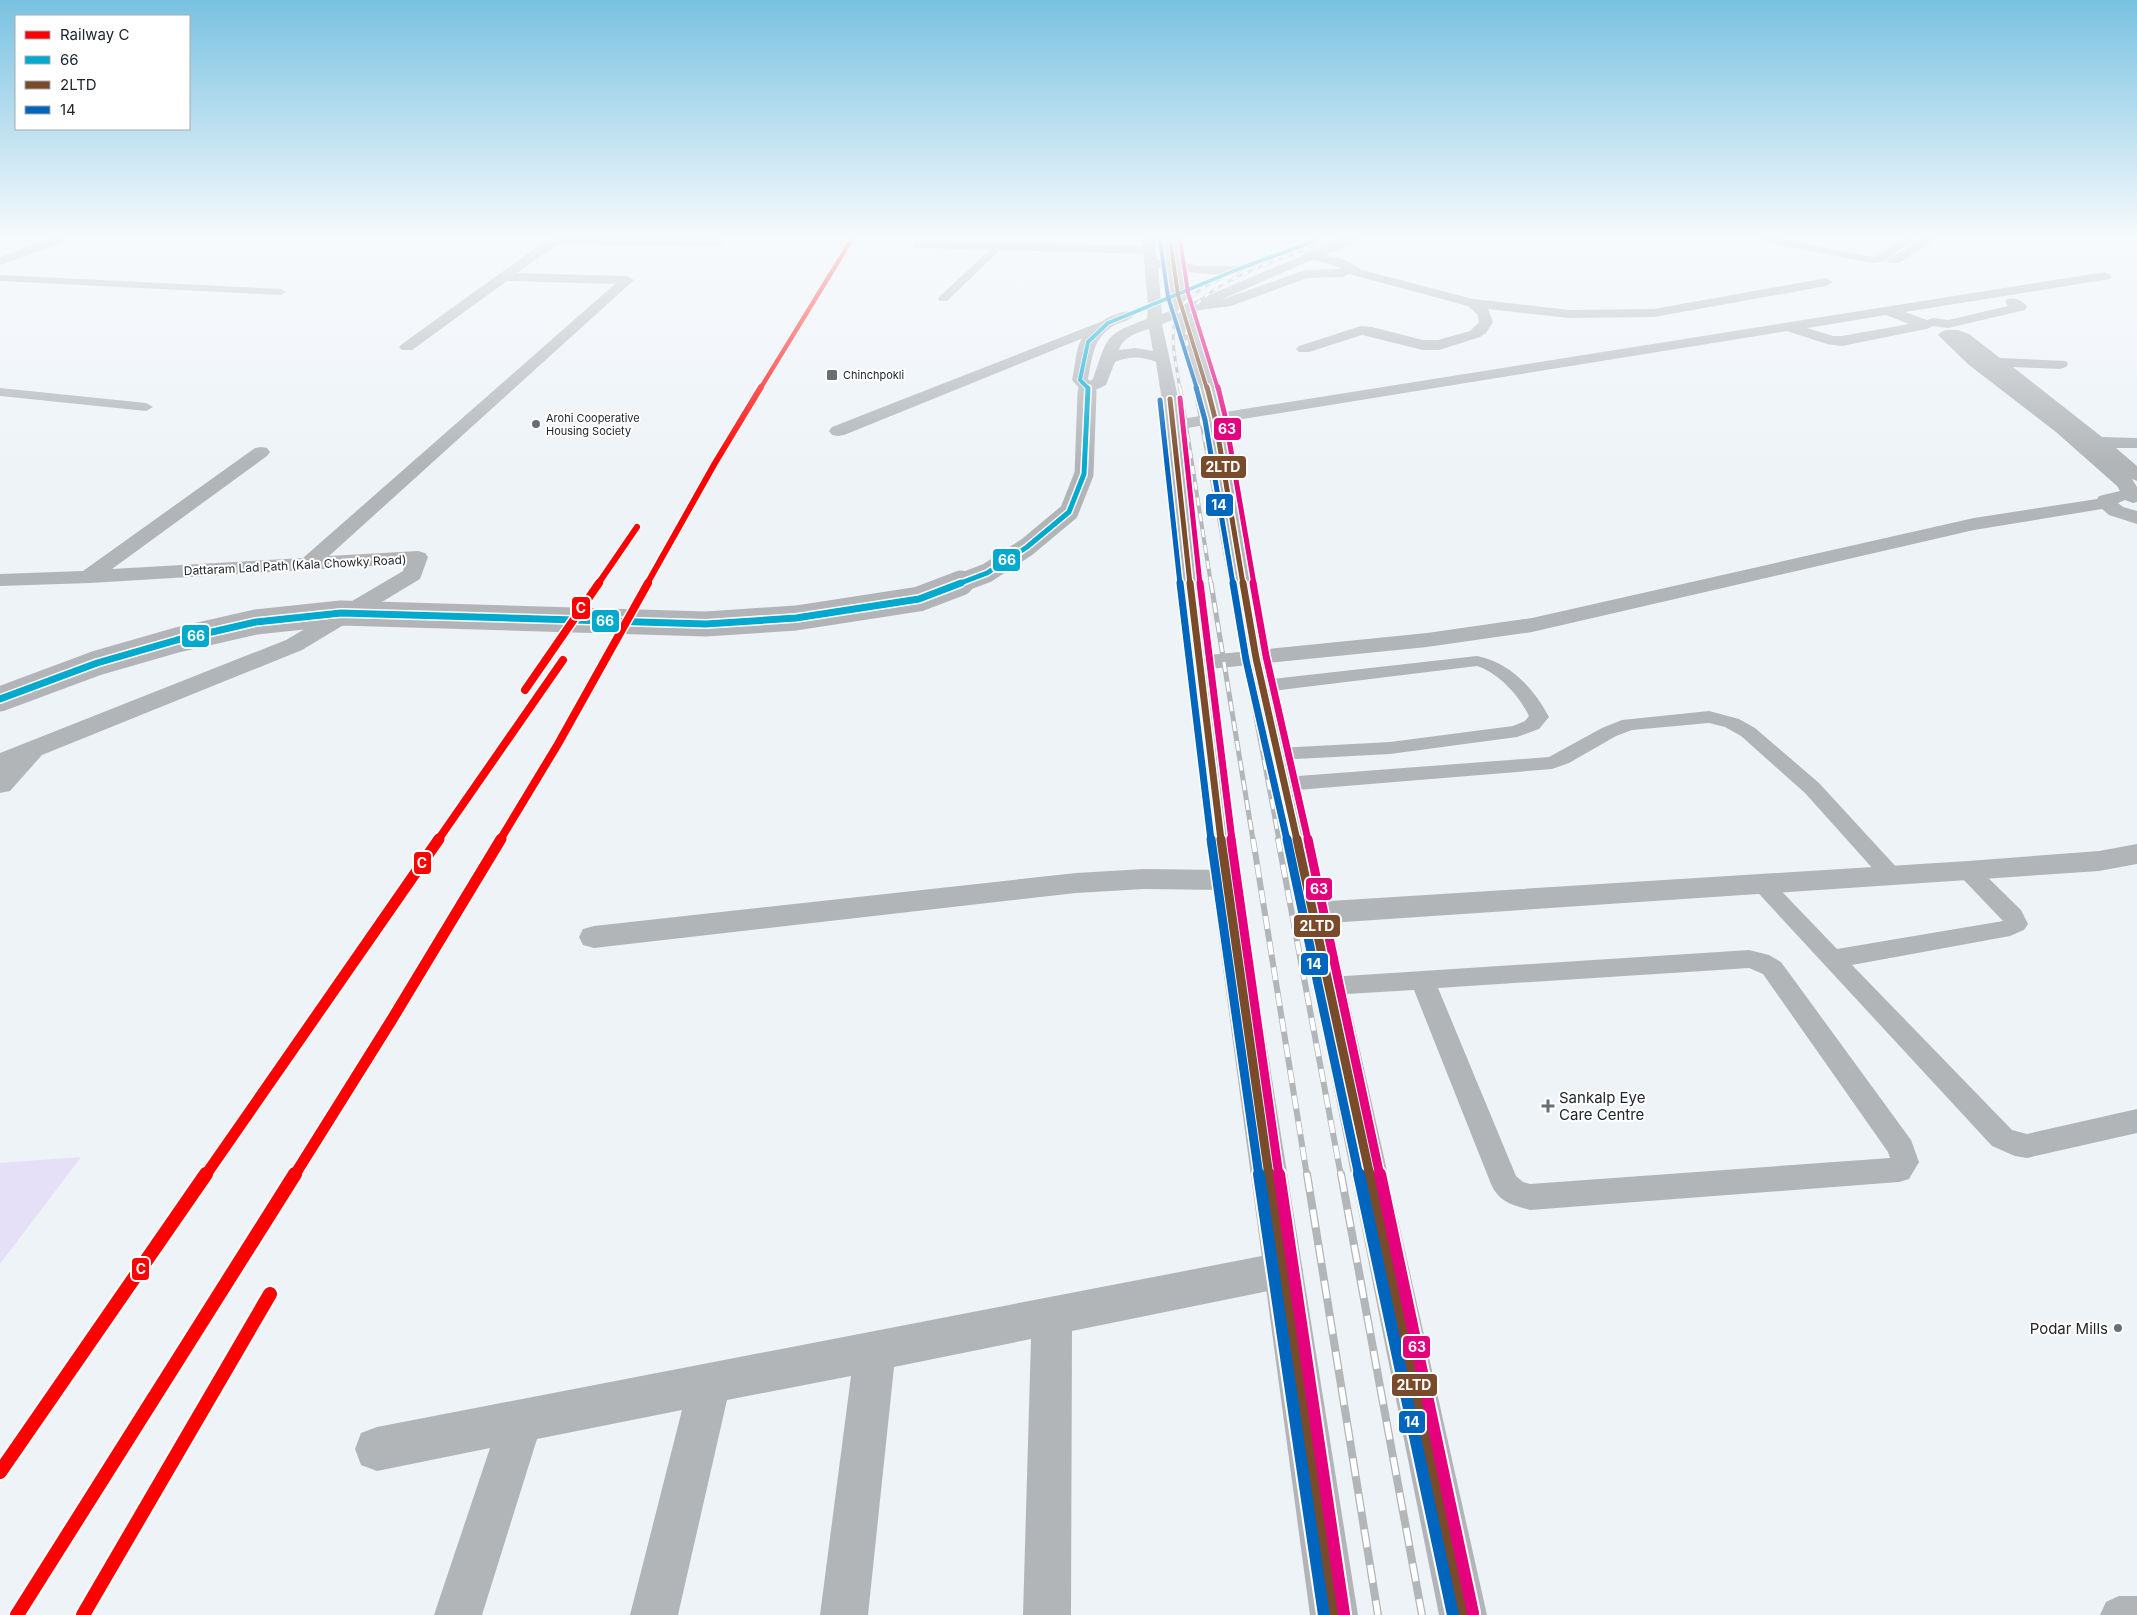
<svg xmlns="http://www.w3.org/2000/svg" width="2137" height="1615" viewBox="0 0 2137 1615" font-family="Inter,sans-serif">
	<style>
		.green { fill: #e6dff8 }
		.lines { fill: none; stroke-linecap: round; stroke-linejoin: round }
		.service { fill: #b2b5b8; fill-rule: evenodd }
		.minor { fill: #b2b5b8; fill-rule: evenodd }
		.secondary { fill: #b2b4b8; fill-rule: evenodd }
		.trunk { fill: #b2b5ba; fill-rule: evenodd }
		.rail-far4-casing { stroke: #b2b6b8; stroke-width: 3 }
		.rail-far3-casing { stroke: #b2b6b8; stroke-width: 4 }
		.rail-far2-casing { stroke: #b2b6b8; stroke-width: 5 }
		.rail-far1-casing { stroke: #b2b6b8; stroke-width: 6 }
		.rail-casing { stroke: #b2b6b8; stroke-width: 8 }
		.rail-far4 { stroke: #fff; stroke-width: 2; stroke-dasharray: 5.5; stroke-linecap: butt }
		.rail-far3 { stroke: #fff; stroke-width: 2.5; stroke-dasharray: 8; stroke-linecap: butt }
		.rail-far2 { stroke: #fff; stroke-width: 3; stroke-dasharray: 10; stroke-linecap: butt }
		.rail-far1 { stroke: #fff; stroke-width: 4.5; stroke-dasharray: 13; stroke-linecap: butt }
		.rail { stroke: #fff; stroke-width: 5.5; stroke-dasharray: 18; stroke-linecap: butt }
		.secondary-bridge-far1 { stroke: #b2b4b8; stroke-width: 19 }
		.secondary-bridge { stroke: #b2b4b8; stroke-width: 25 }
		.bus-1-far2-casing { stroke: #fff; stroke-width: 5.5 }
		.bus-1-far1-casing { stroke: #fff; stroke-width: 8 }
		.bus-1-casing { stroke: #fff; stroke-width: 10 }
		.bus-2-far4-casing { stroke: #fff; stroke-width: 5.5 }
		.bus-2-far3-casing { stroke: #fff; stroke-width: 8 }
		.bus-2-far2-casing { stroke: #fff; stroke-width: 10 }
		.bus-2-far1-casing { stroke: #fff; stroke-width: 12 }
		.bus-2-casing { stroke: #fff; stroke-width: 16 }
		.bus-3-far4-casing { stroke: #fff; stroke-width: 5.5 }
		.bus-3-far3-casing { stroke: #fff; stroke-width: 8 }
		.bus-3-far2-casing { stroke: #fff; stroke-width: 10 }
		.bus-3-far1-casing { stroke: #fff; stroke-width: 12 }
		.bus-3-casing { stroke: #fff; stroke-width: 16 }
		.bus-4-far4-casing { stroke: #fff; stroke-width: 5.5 }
		.bus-4-far3-casing { stroke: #fff; stroke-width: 8 }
		.bus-4-far2-casing { stroke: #fff; stroke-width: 10 }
		.bus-4-far1-casing { stroke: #fff; stroke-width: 12 }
		.bus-4-casing { stroke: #fff; stroke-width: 16 }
		.bus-1-far2 { stroke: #00a9ce; stroke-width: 4 }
		.bus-1-far1 { stroke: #00a9ce; stroke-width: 5 }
		.bus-1 { stroke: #00a9ce; stroke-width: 7 }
		.bus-2-far4 { stroke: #7a4b2a; stroke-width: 4 }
		.bus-2-far3 { stroke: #7a4b2a; stroke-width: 5 }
		.bus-2-far2 { stroke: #7a4b2a; stroke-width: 7 }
		.bus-2-far1 { stroke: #7a4b2a; stroke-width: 9 }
		.bus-2 { stroke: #7a4b2a; stroke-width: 12 }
		.bus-3-far4 { stroke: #0065bd; stroke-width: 4 }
		.bus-3-far3 { stroke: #0065bd; stroke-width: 5 }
		.bus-3-far2 { stroke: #0065bd; stroke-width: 7 }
		.bus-3-far1 { stroke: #0065bd; stroke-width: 9 }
		.bus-3 { stroke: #0065bd; stroke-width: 12 }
		.bus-4-far4 { stroke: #e5007d; stroke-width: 4 }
		.bus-4-far3 { stroke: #e5007d; stroke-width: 5 }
		.bus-4-far2 { stroke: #e5007d; stroke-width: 7 }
		.bus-4-far1 { stroke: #e5007d; stroke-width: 9 }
		.bus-4 { stroke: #e5007d; stroke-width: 12 }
		.rail-1-far4-casing { stroke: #fff; stroke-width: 6 }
		.rail-1-far3-casing { stroke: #fff; stroke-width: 9 }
		.rail-1-far2-casing { stroke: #fff; stroke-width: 11 }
		.rail-1-far1-casing { stroke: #fff; stroke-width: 14 }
		.rail-1-casing { stroke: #fff; stroke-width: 18 }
		.rail-1-far4 { stroke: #f00; stroke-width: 4.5 }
		.rail-1-far3 { stroke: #f00; stroke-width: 6 }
		.rail-1-far2 { stroke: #f00; stroke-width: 8 }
		.rail-1-far1 { stroke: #f00; stroke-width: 11 }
		.rail-1 { stroke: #f00; stroke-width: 14 }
		.poi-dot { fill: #696e73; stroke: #fff; stroke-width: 2 }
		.labels { text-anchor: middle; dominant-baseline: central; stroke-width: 4; stroke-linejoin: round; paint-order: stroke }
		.far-poi-label { font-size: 11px; fill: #21272c; stroke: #fff; text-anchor: start }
		.street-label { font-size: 12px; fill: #21272c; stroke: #fff }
		.near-poi-label { font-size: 15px; fill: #21272c; stroke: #fff; text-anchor: start }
		.line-badge { stroke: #fff; stroke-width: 2 }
		.badge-label { font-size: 14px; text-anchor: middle; font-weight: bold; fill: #fff }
	</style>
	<rect width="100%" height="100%" fill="#eef3f8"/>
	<path class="green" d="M81,1157L0,1264V1163Z"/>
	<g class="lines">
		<g class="service">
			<path d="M1761,239H1781L1872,257L1877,256L1904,239H1916L1884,261L1872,263L1766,242Z"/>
			<path d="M998,244L1003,247L1001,249L947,301H939L938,299L939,297L995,245Z"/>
			<path d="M0,275L281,289L286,292L281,295L0,281Z"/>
			<path d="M0,388L146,403L153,407L146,411L0,396Z"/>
			<path d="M1477,656C1509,662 1534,688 1549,717L1539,729L1517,737L1390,754L1278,760L1271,758L1268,754L1271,750L1278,748L1390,742L1513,726L1525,721L1529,716C1520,697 1499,673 1477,666L1263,692L1256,690L1254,686L1256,682L1263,680Z"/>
			<path d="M1709,711L1739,719L1755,728L1819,783L1899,870L1902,875L1899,880L1891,883L1883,880L1805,793L1741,736L1725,727L1709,723L1632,730L1616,736L1569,763L1552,769L1285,791L1278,789L1275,784L1278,779L1285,777L1549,757L1602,728L1622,720Z"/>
			<path d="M1968,863L1976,866L2021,910L2028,924L2024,930L2010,936L1852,965L2012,1130L2027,1134L2137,1109V1133L2027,1158L2015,1156L1992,1146L1749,883L1752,877L1760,875L1768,877L1837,949L2003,921L1960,876L1957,871L1960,866Z"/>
			<path d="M1749,950L1769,955L1781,962L1911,1140L1919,1162L1909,1179L1899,1182L1530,1210C1512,1205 1499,1202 1491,1184L1414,990L1330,995L1321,993L1318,986L1321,979L1330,977ZM1749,968L1763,974L1888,1152L1890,1158L1530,1184L1523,1182L1516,1176L1438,988Z"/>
			<path d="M2119,1596H2137V1615H2100L2106,1602Z"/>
		</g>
		<g class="minor">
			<path d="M548,239H721L724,242L718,246L558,244L517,273L627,276L634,280L329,556L418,551L425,553L428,557L420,579L302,650L42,755L10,791L0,793V753L286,640L403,571L405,564L90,583L0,586V574L83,571L255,448L261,447L267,448L270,452L267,456L112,569L303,558L615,284L507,281L412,350H402L399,347L402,344Z"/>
			<path d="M1921,239H1936L1899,263H1889L1887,260Z"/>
			<path d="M920,241L1150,246L1156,250L1150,254L915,248L914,245L915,242Z"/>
			<path d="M1311,251L1343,259L1362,270L1473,299L1569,310L1654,309L1826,278L1833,282L1826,286L1654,317L1569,318L1488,309L1493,322L1486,333L1480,337L1439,350H1423L1362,335L1309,352H1299L1296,349L1299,346L1361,326L1372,327L1423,340H1438L1470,331L1479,322L1477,314L1468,306L1349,274L1343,277L1307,278L1231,306L1193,311L1188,310L1186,307L1188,304L1224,299L1305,270L1341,269L1333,265L1306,258L1304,255L1306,252Z"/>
			<path d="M2105,272L2112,276L2110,279L1905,312L1927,320L1933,318L1948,320L2008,306L2005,302L2007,299C2015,297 2023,300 2027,307L2025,310L1948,328L1933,326L1926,329L1842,346L1827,344L1787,331L1175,430L1169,429L1166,425L1169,421L1175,420ZM1886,315L1909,324L1842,336H1833L1807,328Z"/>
			<path d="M1108,319L1113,320L1115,323L1113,326L844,435L838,436L832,435L829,431L832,427Z"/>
			<path d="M1946,330H1958L1969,334L2000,358L2066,361L2068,364L2066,367L2060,369L2013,367L2102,437L2137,438V448H2116L2137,466V481L2132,479L2137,487V502L2133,503L2125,500L2118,503L2123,507L2137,511V524L2109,515L2102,509L1974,530L1532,632L1427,647L1199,670L1191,668L1187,663L1191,658L1199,656L1427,633L1532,618L1974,518L2097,499L2099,496L2120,491L2117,486L2056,432L1969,365L1938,335L1941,332Z"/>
			<path d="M2137,844V864L2099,871L1314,924L1303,921L1299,913L1303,905L1314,902L1968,861L2099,851Z"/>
			<path d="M1144,869L1226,870L1236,873L1241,880L1236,887L1226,890L1144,889L1076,893L594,948L583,945L579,937L583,929L594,926L1076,873Z"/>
			<path d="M1283,1252L1297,1257L1303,1270L1297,1283L1283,1288L1072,1331L1071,1615H1023L1031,1339L894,1367L868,1615H820L851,1376L727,1400L678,1615H630L682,1410L537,1439L482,1615H434L490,1448L377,1471L361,1465L355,1449L361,1433L377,1427Z"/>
		</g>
		<path class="secondary" d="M1142,239H1154L1157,260H1166L1164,239H1176L1180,261L1197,266H1236L1243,270C1235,279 1193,273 1181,270L1188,304L1341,239H1359L1357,242L1316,258L1191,313L1224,418L1268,658L1329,913L1487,1615H1439L1299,913L1244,658L1206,418L1178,318L1162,324L1184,425L1211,663L1247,923L1358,1615H1310L1217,923L1187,663L1166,425L1157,369L1156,362C1143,356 1128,356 1115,362L1106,385C1091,393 1083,395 1072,380C1075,368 1075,353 1080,342C1087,328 1118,308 1132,312L1134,315C1129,322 1120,322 1113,326C1092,340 1093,356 1088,379L1090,381L1093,379C1108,337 1103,335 1147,319L1148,304ZM1158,268H1167L1171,295L1175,309L1162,314ZM1149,329L1153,351L1135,348L1119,350C1123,337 1136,333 1149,329Z"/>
		<path class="trunk" d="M48,239H66L64,242L0,265V257Z"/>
		<defs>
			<g id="rail-far4">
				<path d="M1180,389C1171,334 1161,306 1220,279"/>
				<path d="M1195,389C1191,366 1182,339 1189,317C1201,280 1304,251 1339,239"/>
			</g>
			<g id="rail-far3">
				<path d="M1180,387L1211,584"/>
				<path d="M1195,387L1231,584"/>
			</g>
			<g id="rail-far2">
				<path d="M1211,583L1253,840"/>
				<path d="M1231,583L1279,840"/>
			</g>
			<g id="rail-far1">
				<path d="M1253,839L1307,1176"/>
				<path d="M1278,839L1341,1176"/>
			</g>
			<g id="rail">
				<path d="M1307,1174L1378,1615"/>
				<path d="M1341,1174L1422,1615"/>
			</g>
		</defs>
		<use href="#rail-far4" class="rail-far4-casing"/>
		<use href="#rail-far3" class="rail-far3-casing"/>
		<use href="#rail-far2" class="rail-far2-casing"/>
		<use href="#rail-far1" class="rail-far1-casing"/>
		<use href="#rail" class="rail-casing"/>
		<use href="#rail-far4" class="rail-far4"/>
		<use href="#rail-far3" class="rail-far3"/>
		<use href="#rail-far2" class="rail-far2"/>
		<use href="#rail-far1" class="rail-far1"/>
		<use href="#rail" class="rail"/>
		<path class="secondary-bridge-far1" d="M958,584L987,573L1027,547L1069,512L1084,474L1087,392"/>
		<path class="secondary-bridge" d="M0,699L97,663L177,640L256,622L341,613L706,624L796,618L919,599L961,583"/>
		<defs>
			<path id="bus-1-far2" d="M1088,388L1080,380L1088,342L1108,323L1236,270L1320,239"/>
			<path id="bus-1-far1" d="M958,584L987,573L1027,547L1069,512L1084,474L1088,388"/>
			<path id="bus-1" d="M0,699L97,663L177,640L256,622L341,613L706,624L796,618L919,599L961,583"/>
			<path id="bus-2-far4" d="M1170,239L1178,295L1207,389"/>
			<g id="bus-2-far3">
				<path d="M1207,387L1215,418L1243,584"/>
				<path d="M1170,399L1190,584"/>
			</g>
			<g id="bus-2-far2">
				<path d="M1190,583L1221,840"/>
				<path d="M1243,583L1256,658L1297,840"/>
			</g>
			<g id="bus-2-far1">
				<path d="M1221,839L1269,1176"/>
				<path d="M1297,839L1370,1176"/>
			</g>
			<g id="bus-2">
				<path d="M1269,1174L1334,1615"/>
				<path d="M1369,1174L1463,1615"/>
			</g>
			<path id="bus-3-far4" d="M1160,240L1168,297L1197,389"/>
			<g id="bus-3-far3">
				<path d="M1196,387L1205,420L1233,584"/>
				<path d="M1160,400L1180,584"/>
			</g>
			<g id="bus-3-far2">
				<path d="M1180,583L1211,840"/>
				<path d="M1233,583L1246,660L1287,840"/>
			</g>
			<g id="bus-3-far1">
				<path d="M1211,839L1259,1176"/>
				<path d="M1287,839L1359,1176"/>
			</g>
			<g id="bus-3">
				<path d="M1259,1174L1324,1615"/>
				<path d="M1359,1174L1453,1615"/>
			</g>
			<path id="bus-4-far4" d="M1180,239L1188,293L1218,389"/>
			<g id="bus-4-far3">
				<path d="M1218,387L1225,416L1254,584"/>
				<path d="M1180,398L1200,584"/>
			</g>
			<g id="bus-4-far2">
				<path d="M1200,583L1232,840"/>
				<path d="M1253,583L1266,656L1308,840"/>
			</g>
			<g id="bus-4-far1">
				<path d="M1231,839L1279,1176"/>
				<path d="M1308,839L1380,1176"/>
			</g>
			<g id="bus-4">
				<path d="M1279,1174L1344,1614"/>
				<path d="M1380,1174L1473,1613"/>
			</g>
		</defs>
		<use href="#bus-1-far2" class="bus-1-far2-casing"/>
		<use href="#bus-1-far1" class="bus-1-far1-casing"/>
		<use href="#bus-1" class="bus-1-casing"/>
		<use href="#bus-2-far4" class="bus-2-far4-casing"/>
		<use href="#bus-2-far3" class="bus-2-far3-casing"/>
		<use href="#bus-2-far2" class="bus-2-far2-casing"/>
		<use href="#bus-2-far1" class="bus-2-far1-casing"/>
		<use href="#bus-2" class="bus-2-casing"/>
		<use href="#bus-3-far4" class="bus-3-far4-casing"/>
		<use href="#bus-3-far3" class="bus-3-far3-casing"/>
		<use href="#bus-3-far2" class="bus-3-far2-casing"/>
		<use href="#bus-3-far1" class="bus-3-far1-casing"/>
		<use href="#bus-3" class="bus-3-casing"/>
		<use href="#bus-4-far4" class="bus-4-far4-casing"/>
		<use href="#bus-4-far3" class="bus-4-far3-casing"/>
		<use href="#bus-4-far2" class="bus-4-far2-casing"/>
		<use href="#bus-4-far1" class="bus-4-far1-casing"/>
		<use href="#bus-4" class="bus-4-casing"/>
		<use href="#bus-1-far2" class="bus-1-far2"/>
		<use href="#bus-1-far1" class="bus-1-far1"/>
		<use href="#bus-1" class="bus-1"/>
		<use href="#bus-2-far4" class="bus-2-far4"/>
		<use href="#bus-2-far3" class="bus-2-far3"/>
		<use href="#bus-2-far2" class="bus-2-far2"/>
		<use href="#bus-2-far1" class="bus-2-far1"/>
		<use href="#bus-2" class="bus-2"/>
		<use href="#bus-3-far4" class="bus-3-far4"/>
		<use href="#bus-3-far3" class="bus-3-far3"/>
		<use href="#bus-3-far2" class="bus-3-far2"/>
		<use href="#bus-3-far1" class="bus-3-far1"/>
		<use href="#bus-3" class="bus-3"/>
		<use href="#bus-4-far4" class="bus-4-far4"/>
		<use href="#bus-4-far3" class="bus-4-far3"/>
		<use href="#bus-4-far2" class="bus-4-far2"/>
		<use href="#bus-4-far1" class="bus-4-far1"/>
		<use href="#bus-4" class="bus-4"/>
		<defs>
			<path id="rail-1-far4" d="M760,389L852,239"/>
			<g id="rail-1-far3">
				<path d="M598,584L637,527"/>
				<path d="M647,584L715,463L761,387"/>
			</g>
			<g id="rail-1-far2">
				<path d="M525,690L599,583"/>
				<path d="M438,840L563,660"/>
				<path d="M500,840L558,744L648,583"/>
			</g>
			<g id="rail-1-far1">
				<path d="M205,1176L439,839"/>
				<path d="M294,1176L391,1021L501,839"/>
			</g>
			<g id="rail-1">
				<path d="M0,1472L206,1174"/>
				<path d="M17,1615L295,1174"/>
				<path d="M83,1615L270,1294"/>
			</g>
		</defs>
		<use href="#rail-1-far4" class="rail-1-far4-casing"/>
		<use href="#rail-1-far3" class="rail-1-far3-casing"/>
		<use href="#rail-1-far2" class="rail-1-far2-casing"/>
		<use href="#rail-1-far1" class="rail-1-far1-casing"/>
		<use href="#rail-1" class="rail-1-casing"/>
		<use href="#rail-1-far4" class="rail-1-far4"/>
		<use href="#rail-1-far3" class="rail-1-far3"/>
		<use href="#rail-1-far2" class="rail-1-far2"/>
		<use href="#rail-1-far1" class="rail-1-far1"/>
		<use href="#rail-1" class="rail-1"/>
	</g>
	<linearGradient id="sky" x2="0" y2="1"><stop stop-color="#79c2e1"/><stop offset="0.51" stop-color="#f7fafc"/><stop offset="1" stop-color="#f7fafc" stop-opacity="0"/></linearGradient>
	<rect width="2137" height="465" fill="url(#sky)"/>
	<g class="poi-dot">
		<rect x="826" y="369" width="12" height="12" rx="2.5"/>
		<circle cx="536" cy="424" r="5"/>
		<path d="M1545.5 1098.5h5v5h5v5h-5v5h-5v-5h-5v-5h5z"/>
		<circle cx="2118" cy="1328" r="5"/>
	</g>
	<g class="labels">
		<g class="far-poi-label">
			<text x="843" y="375">Chinchpokli</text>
			<text x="546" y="418">Arohi Cooperative<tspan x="546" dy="13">Housing Society</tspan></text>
		</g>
		<g class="street-label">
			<text transform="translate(295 565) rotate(-3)">Dattaram Lad Path (Kala Chowky Road)</text>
		</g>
		<g class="near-poi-label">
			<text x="1559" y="1097">Sankalp Eye<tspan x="1559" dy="17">Care Centre</tspan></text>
			<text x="2108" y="1328" text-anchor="end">Podar Mills</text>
		</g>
	</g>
	<g class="line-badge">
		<rect x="1213" y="417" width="29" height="24" rx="5" fill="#e5007d"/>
		<rect x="1200" y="455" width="47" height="24" rx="5" fill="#7a4b2a"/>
		<rect x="1205" y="493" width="29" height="24" rx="5" fill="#0065bd"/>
		<rect x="992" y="548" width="29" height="24" rx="5" fill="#00a9ce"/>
		<rect x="571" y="596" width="20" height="24" rx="5" fill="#f00"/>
		<rect x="591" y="609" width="29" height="24" rx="5" fill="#00a9ce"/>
		<rect x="181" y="624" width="29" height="24" rx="5" fill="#00a9ce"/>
		<rect x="413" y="851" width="19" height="24" rx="5" fill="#f00"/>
		<rect x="1305" y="877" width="28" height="24" rx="5" fill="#e5007d"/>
		<rect x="1293" y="914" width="48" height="24" rx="5" fill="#7a4b2a"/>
		<rect x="1300" y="952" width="29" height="24" rx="5" fill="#0065bd"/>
		<rect x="131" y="1257" width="19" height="24" rx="5" fill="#f00"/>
		<rect x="1402" y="1335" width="29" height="24" rx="5" fill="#e5007d"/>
		<rect x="1391" y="1373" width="47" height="24" rx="5" fill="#7a4b2a"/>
		<rect x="1398" y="1410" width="28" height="24" rx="5" fill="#0065bd"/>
	</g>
	<g class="badge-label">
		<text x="1227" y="434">63</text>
		<text x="1223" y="472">2LTD</text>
		<text x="1219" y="510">14</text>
		<text x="1007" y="565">66</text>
		<text x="581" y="613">C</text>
		<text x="605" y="626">66</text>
		<text x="196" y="641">66</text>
		<text x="422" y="868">C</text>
		<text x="1319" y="894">63</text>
		<text x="1317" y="931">2LTD</text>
		<text x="1314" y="969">14</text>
		<text x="141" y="1274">C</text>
		<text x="1417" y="1352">63</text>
		<text x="1414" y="1390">2LTD</text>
		<text x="1412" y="1427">14</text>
	</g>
	<rect x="15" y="15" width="175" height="115" fill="#ffffff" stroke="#a6a9ab"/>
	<rect x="25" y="31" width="25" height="8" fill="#ff0000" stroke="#a6a9ab"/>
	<text x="60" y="40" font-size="15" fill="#21272c">Railway C</text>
	<rect x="25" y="56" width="25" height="8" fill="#00a9ce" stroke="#a6a9ab"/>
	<text x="60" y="65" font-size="15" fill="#21272c">66</text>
	<rect x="25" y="81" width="25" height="8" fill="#7a4b2a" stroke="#a6a9ab"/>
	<text x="60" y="90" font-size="15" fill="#21272c">2LTD</text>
	<rect x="25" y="106" width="25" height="8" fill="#0065bd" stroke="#a6a9ab"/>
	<text x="60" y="115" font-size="15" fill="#21272c">14</text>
</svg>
